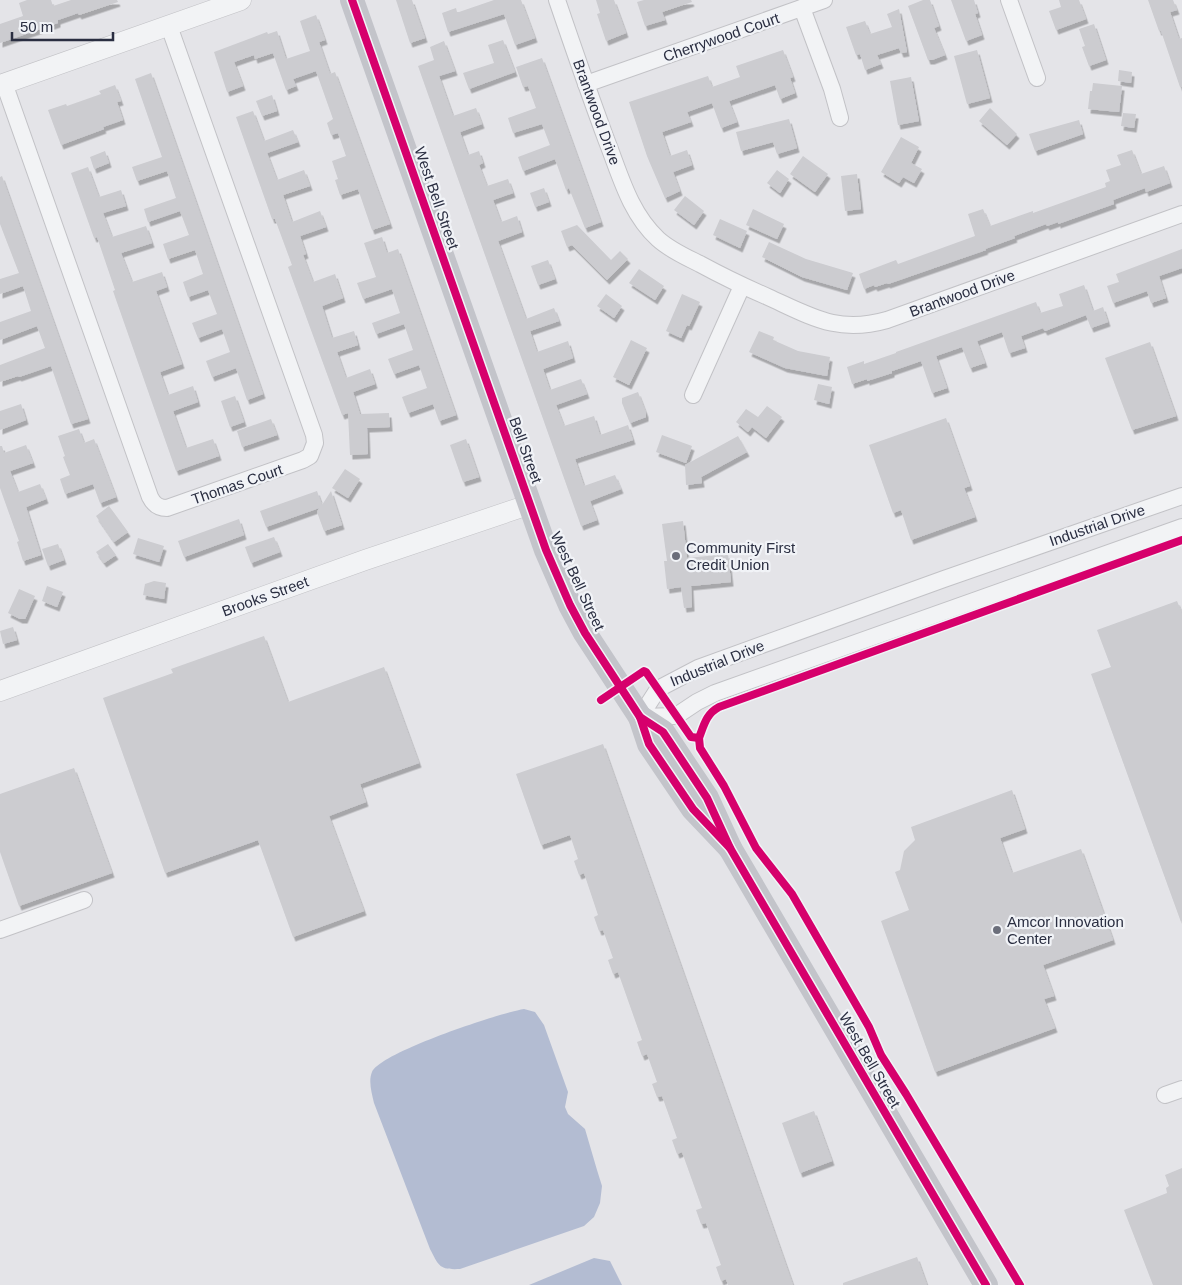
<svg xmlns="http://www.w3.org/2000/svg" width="1182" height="1285" viewBox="0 0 1182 1285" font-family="Arial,sans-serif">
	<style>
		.water { fill: #b3bcd2 }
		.building { fill: #ccccd0; filter: url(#shadow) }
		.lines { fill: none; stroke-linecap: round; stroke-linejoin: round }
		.minor-casing { stroke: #c2c2c6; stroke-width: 18 }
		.tertiary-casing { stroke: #c2c2c6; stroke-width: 21 }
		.minor { stroke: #f2f3f5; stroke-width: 16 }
		.tertiary { stroke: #f2f3f5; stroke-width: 20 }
		.secondary { stroke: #c3c4ca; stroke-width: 24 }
		.cycleway-casing { stroke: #f1f3f7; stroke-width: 11 }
		.cycleway { stroke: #d6006c; stroke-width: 8 }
		.poi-dot { fill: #6b6e7b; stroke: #f1f3f7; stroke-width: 2 }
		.labels { text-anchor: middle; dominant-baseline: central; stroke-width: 4.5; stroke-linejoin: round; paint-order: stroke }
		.street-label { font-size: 15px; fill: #2a2e41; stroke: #f1f3f7 }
		.poi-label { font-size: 15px; fill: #2a2e41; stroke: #f1f3f7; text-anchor: start }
	</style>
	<defs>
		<filter id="shadow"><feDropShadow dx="2.5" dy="4.5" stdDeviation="0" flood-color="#0004"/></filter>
	</defs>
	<rect width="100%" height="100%" fill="#e4e4e8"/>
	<g class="water">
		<path d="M524,1009L535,1012L544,1025L568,1092L565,1107L568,1114L585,1129L597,1170L602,1186L600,1203L594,1217L584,1226L460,1269C439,1270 439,1266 430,1249L374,1103C372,1094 368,1081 372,1072C381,1052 500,1013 524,1009Z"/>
		<path d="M594,1258L610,1261L622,1285H529Z"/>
	</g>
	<g class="building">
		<path d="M27,0H51L53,6L71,0H117L118,2L79,15L78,13L58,20V23L0,43V24L23,16L19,3Z"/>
		<path d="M396,0H412L425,38L410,43Z"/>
		<path d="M494,0H521L535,38L515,45L504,14L448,32L442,13L456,8L457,12H459Z"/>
		<path d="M596,0H614L626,33L606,41L597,14L600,13Z"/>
		<path d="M644,0H691L692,2L662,12L665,20L645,26L637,2Z"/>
		<path d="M923,0H930L939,26L934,28L945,55L932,60H928L908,6Z"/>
		<path d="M951,0H974L978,13L975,14L982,35L966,41Z"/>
		<path d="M1059,0H1079L1086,19L1056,30L1049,11L1061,7Z"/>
		<path d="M1148,0H1173L1177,10L1170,12L1179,39L1182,38V87H1180L1161,31H1159Z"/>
		<path d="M899,9L907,52L901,53L899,48L877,55L881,64L865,70L860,54L856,55L846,27L865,21L870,34L892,27L887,14Z"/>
		<path d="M316,15L325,40L319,42L330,74L335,72L390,224L372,230L358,189L340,195L335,180L338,179L332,161L346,156L338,133L331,135L327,123L333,119L316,71L293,79L296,86L286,90L273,53L255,59L254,55L234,62L243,86L227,92L214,52L267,32L268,34L277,31L286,59L310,51L300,21Z"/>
		<path d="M1094,24L1106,60L1089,66L1082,47L1085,46L1079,29Z"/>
		<path d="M503,40L515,72L469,89L463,73L494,63L488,45Z"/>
		<path d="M444,41L455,71L439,76L453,116L476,108L482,124L460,132L468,155L479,151L483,163L479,165L487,186L508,179L513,193L493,200L501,222L517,216L522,232L498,241L526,319L554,308L559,321L530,331L537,352L568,341L573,358L543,369L550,390L581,379L587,394L556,405L564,426L594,416L600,435L628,425L633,440L575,459L584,486L615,475L621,489L590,501L597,520L581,526L418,66L434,60L430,47Z"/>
		<path d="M783,50L793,77L790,78L795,93L780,99L775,85L729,101L737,122L721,128L712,103L687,112L691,122L662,132L670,156L687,150L692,165L673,172L680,191L665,198L647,156L629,102L708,76L712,87L740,77L736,66Z"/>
		<path d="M977,50L990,98L967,104L954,56Z"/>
		<path d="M542,58L601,222L585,228L569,188L566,190L555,159L523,171L518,157L550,145L542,124L513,133L508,118L536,108L528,86L523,87L516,67Z"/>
		<path d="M1119,70L1132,72L1131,83L1118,81Z"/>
		<path d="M151,73L263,394L247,400L236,368L212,377L206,361L230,352L222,329L198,338L192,323L217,314L208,290L188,297L183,282L203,274L195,250L168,259L163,244L189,235L180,211L148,222L144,209L176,198L167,171L137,181L132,167L162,157L135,79Z"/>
		<path d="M911,77L919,121L898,125L890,81Z"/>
		<path d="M1093,83L1122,86L1119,112L1088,109L1090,91H1092Z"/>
		<path d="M115,85L121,101L117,102L123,120L103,127L104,129L61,145L48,110L66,104L67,106L101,94L99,91Z"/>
		<path d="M272,95L277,111L262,116L256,101Z"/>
		<path d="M990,108L1017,134L1007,145L979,121Z"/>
		<path d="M253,111L264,141L293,130L298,142L267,153L277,180L304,170L310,186L283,195L292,222L320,211L326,227L300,236L306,254L303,255L313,282L335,274L343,298L322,306L332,338L354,331L358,345L337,352L346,378L370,369L375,384L353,392L360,414L389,413L390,427L367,428L368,454L350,455L348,413L342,415L288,267L292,265L275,219H272L236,117Z"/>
		<path d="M1123,113L1136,114L1134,128L1121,126Z"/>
		<path d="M789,119L797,148L777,154L773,142L741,151L736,132Z"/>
		<path d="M1079,120L1083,134L1035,151L1029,134Z"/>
		<path d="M901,137L919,147L911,163L922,169L914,183L903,177L899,183L881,172Z"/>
		<path d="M1132,150L1141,174L1164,166L1170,183L1146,192L1145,188L1113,200L1114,204L1058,224V222L1047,226L1046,224L1014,236L1015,238L985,249L986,250L888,284L887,283L875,287L874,285L864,289L859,274L896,260L898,264L975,236L968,214L983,209L990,226L1033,211V213L1106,187L1105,183L1110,181L1106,170L1121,165L1117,155Z"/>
		<path d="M105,151L109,163L94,169L90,157Z"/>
		<path d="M803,156L828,174L815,192L790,174Z"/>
		<path d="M88,167L99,197L121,190L126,206L103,213L112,237L146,226L152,243L121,253L132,282L162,272L167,287L156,291L182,364L160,372L168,395L193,386L198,402L173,411L186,448L213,439L219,456L176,471L113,291L115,290L97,237L94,238L71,173Z"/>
		<path d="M777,170L789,179L780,193L767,183Z"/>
		<path d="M857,174L861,209L845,211L841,176Z"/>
		<path d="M2,176L88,419L71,424L51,366L19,377L18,376L0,382V365L45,348L37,326L0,340V322L31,311L23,286L0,294V279L19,273L0,224V177Z"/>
		<path d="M544,188L549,202L535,207L530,193Z"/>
		<path d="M685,196L704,211L694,225L674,210Z"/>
		<path d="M753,209L784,224L777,239L746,225Z"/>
		<path d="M720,219L747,231L740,248L713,235Z"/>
		<path d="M577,225L611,260L620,251L628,259L607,280L572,245L567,247L561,231Z"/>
		<path d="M382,237L387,253L398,249L456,415L439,421L433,404L408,413L402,397L427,388L419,365L394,374L388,359L413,350L404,324L376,334L372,323L400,313L392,289L363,299L357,283L376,277L364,243Z"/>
		<path d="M769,242L806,259L853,273L847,290L802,277L762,257Z"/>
		<path d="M1182,249V268L1159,276L1166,298L1151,303L1147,291L1113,303L1107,286L1119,282L1116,274Z"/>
		<path d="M548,260L555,279L538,285L531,266Z"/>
		<path d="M639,269L664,286L655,300L629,283Z"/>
		<path d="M1084,285L1093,311L1103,307L1108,322L1091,328L1086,315L1045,331L1043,328L1021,336L1025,348L1009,353L1002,332L977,341L985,363L970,368L962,347L936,356L947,388L932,393L921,361L892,371V373L867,381V379L852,384L847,367L864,361V364L896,353V352L1036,302L1040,313L1063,306L1059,294Z"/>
		<path d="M606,294L622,306L614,318L597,306Z"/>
		<path d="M682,294L700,302L689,326L687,325L681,338L666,331Z"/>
		<path d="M759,331L774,337L773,340L798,351L830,357L827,376L785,368L749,352Z"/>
		<path d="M631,340L647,348L629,385L613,377Z"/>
		<path d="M1150,342L1176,416L1132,430L1105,358Z"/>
		<path d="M818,384L832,387L829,404L814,400Z"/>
		<path d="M638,392L646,413V417L630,423L622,403V398Z"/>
		<path d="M235,396L244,422L230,427L221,401Z"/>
		<path d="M21,404L26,420L0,430V411Z"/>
		<path d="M767,406L782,417L766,438L752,427L748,432L736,422L746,409L758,417Z"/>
		<path d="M946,418L970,486L964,488L975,517L911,540L901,510L893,513L869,445Z"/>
		<path d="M271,419L277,435L242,447L237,431Z"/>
		<path d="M79,429L84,443L94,439L116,497L100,503L93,484L65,494L60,479L70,475L63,457L65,456L58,436Z"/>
		<path d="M662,435L692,446L686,463L656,452Z"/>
		<path d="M738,436L747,452L701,477L702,483L686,485L685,465Z"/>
		<path d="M466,439L479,477L463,482L450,445Z"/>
		<path d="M26,445L33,463L10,471L18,492L40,484L46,499L26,507L41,555L23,561L17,542L19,541L0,488V446H2L4,453Z"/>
		<path d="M345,469L360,479L348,498L332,488Z"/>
		<path d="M317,491L322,505L331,491L342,525L324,531L317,512L319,508L266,527L260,511Z"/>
		<path d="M109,506L128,532L114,542L96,516Z"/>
		<path d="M239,519L244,535L184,557L178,541Z"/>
		<path d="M683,521L687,558L728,554L731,582L691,586L692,607L684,608L681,587L667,589L664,561H667L662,524Z"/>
		<path d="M274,537L280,552L251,563L245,547Z"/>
		<path d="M138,538L164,546L159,562L133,554Z"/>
		<path d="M58,544L64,560L48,566L42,549Z"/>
		<path d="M108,544L116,555L104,563L96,552Z"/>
		<path d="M154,581L166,583L164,599L143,595L145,584Z"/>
		<path d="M47,586L63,592L57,607L42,601Z"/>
		<path d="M19,589L35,596L25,619H20L8,613Z"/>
		<path d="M1177,601L1182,613V921L1181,922L1091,674L1111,667L1097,630Z"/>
		<path d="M13,627L17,640L3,644L0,631Z"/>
		<path d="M264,636L288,702L384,667L419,763L360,784L366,802L329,816L364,911L293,937L258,840L165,873L103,698L173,673L171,669Z"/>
		<path d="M603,744L793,1285H728L726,1279L721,1281L716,1267L721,1265L706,1223L701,1224L696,1210L702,1208L682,1152L677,1154L672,1140L677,1138L662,1096L657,1097L652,1084L657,1082L647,1054L642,1056L637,1042L642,1040L618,972L613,974L608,960L613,958L603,930L599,931L594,917L598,915L584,873L579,875L574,861L578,859L570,835L541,845L516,774Z"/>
		<path d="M74,768L112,873L19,906L0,852V794Z"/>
		<path d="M1012,790L1025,829L1000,838L1012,873L1081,849L1113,940L1043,965L1054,996L1044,999L1055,1028L935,1072L881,921L909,910L895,872L900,870L904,851L915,840L911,827Z"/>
		<path d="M814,1111L832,1161L800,1173L782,1123Z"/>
		<path d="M1182,1168V1285H1153L1124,1210L1167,1193L1166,1188L1169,1186L1165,1175Z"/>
		<path d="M917,1257L927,1285H843V1283Z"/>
	</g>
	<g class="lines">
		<defs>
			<g id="minor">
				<path d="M557,0C573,47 589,93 606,139C620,174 629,212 658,239C670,250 686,257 700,264C722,276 745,287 768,297C812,317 838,334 887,320L1182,214"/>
				<path d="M1009,0L1037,78"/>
				<path d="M802,8L832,89L840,118"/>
				<path d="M4,83L150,497C154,505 159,508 167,508L303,460L310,456L315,443L314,435L169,26"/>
				<path d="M586,84L824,0"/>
				<path d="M693,395L742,286"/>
				<path d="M640,717L658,689L698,668L944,579L1182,496"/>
				<path d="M640,717L676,716L697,702L715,693L1182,527"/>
				<path d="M0,930L84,900"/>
				<path d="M1165,1095L1182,1089"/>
			</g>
			<g id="tertiary">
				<path d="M0,85L241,0"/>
				<path d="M0,691L365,560L531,504"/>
			</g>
		</defs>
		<use href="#minor" class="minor-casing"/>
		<use href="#tertiary" class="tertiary-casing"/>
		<use href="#minor" class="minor"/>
		<use href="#tertiary" class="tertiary"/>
		<g class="secondary">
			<path d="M352,0L546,550L570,605L585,633L640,717L649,744L693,809L730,848"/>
			<path d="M640,717L663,732L707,798L730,848L986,1285"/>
		</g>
		<defs>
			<g id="cycleway">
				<path d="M352,0L546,550L570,605L585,633L640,717L649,744L693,809L730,848"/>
				<path d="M601,700L644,671L646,672L691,737L699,738C704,725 706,714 719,707L1182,540"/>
				<path d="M640,717L663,732L707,798L730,848L986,1285"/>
				<path d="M699,738L700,748L724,786L756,848L792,894L869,1027L881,1055L906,1094L1020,1285"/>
			</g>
		</defs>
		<use href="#cycleway" class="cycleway-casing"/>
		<use href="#cycleway" class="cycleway"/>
	</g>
	<g class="poi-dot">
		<circle cx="676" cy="556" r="5"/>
		<circle cx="997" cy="930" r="5"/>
	</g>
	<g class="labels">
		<g class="street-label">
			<text transform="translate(721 37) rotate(-19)">Cherrywood Court</text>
			<text transform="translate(597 112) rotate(70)">Brantwood Drive</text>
			<text transform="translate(437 198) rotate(71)">West Bell Street</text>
			<text transform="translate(962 293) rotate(-20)">Brantwood Drive</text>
			<text transform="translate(526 450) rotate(70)">Bell Street</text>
			<text transform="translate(237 484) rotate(-19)">Thomas Court</text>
			<text transform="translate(1097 525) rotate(-19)">Industrial Drive</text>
			<text transform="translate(578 581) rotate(65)">West Bell Street</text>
			<text transform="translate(265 596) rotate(-20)">Brooks Street</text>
			<text transform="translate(717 663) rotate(-22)">Industrial Drive</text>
			<text transform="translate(870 1060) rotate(60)">West Bell Street</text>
		</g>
		<g class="poi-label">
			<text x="686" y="547">Community First<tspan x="686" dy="17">Credit Union</tspan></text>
			<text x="1007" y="921">Amcor Innovation<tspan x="1007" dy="17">Center</tspan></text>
		</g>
	</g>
	<path d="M12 32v8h101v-8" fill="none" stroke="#2a2e41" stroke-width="2.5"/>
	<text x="20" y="32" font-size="15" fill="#2a2e41" stroke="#f1f3f7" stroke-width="4" paint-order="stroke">50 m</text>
</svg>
